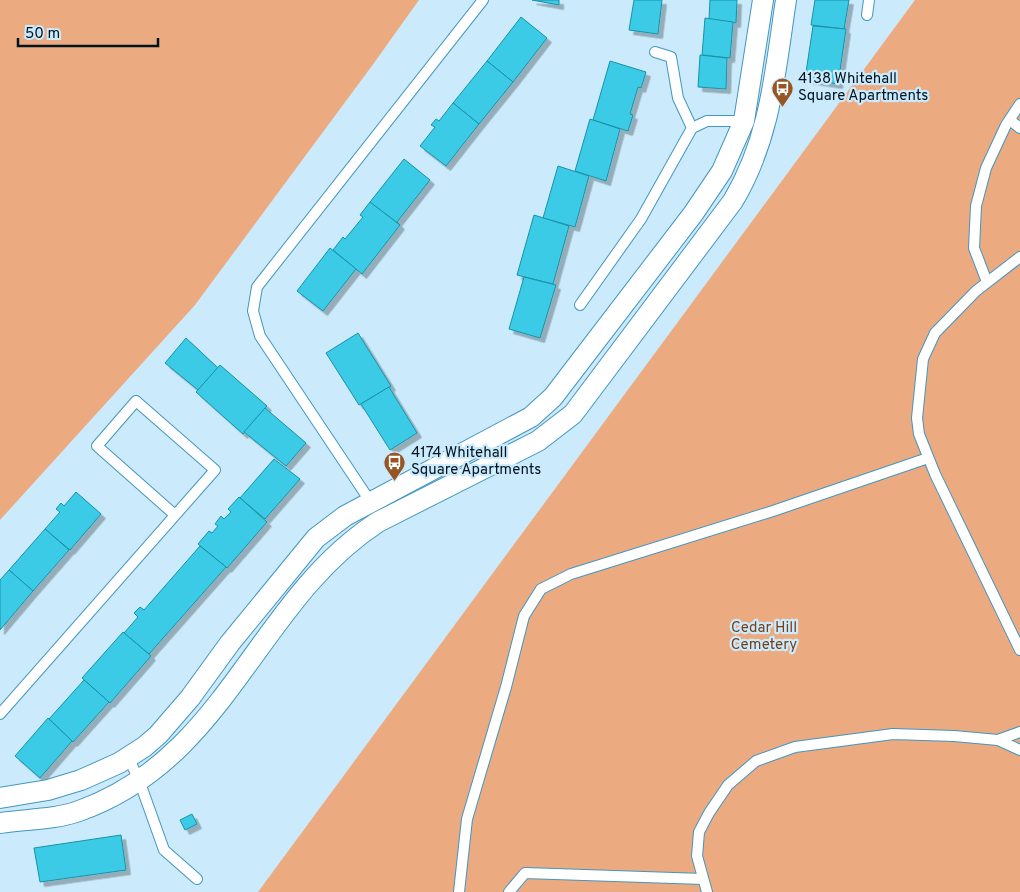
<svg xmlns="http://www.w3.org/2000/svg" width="1020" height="892" viewBox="0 0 1020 892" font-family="Overpass,sans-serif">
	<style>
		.green { fill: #ecaa81 }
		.building { fill: #3acbe6; stroke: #1892a7; filter: url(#shadow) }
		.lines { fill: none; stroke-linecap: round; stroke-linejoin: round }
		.service-casing { stroke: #4296c0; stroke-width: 12 }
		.minor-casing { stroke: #4296c0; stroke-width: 22 }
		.service { stroke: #fff; stroke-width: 10 }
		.minor { stroke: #fff; stroke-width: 20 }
		.labels { text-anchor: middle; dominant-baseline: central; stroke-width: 4.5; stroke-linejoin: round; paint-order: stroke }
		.poi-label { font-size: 15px; fill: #001420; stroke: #cbeafc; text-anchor: start }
		.park-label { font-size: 15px; fill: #763f17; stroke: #cbeafc }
	</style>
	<defs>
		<filter id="shadow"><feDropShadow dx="4.5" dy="4.5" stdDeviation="0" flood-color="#0004"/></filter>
	</defs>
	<rect width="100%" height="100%" fill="#cbeafc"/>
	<g class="green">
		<path d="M0,0H419L374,63L195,305L0,520Z"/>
		<path d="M915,0H1020V892H258Z"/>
	</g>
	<g class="building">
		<path d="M532,0H559V5Z"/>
		<path d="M634,0H662L658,34L629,30Z"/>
		<path d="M710,0H737L736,23L709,19Z"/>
		<path d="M815,0H849L844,29L811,25Z"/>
		<path d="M521,17L547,38L513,82L487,61Z"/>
		<path d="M705,18L733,22L730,58L702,55Z"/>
		<path d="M813,26L846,29L838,84L805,79Z"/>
		<path d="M700,55L727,58L726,89L698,87Z"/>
		<path d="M487,61L513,82L479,124L453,103Z"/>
		<path d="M610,61L646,72L641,88L638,87L630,114L633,115L628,131L593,120Z"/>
		<path d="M453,103L479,124L446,166L420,146L435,127L431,125L436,119L439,121Z"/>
		<path d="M590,119L620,129L606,181L575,171Z"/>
		<path d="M404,159L430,180L397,222L400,225L370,202Z"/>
		<path d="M558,166L589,176L575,227L543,218Z"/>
		<path d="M370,202L400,225L362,274L333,250L343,237L345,239L363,217L360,215Z"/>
		<path d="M534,215L569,226L553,284L517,275Z"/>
		<path d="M330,248L356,269L323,311L297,291Z"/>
		<path d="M524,277L556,285L540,338L509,329Z"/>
		<path d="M358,333L391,386L359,405L326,353Z"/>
		<path d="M186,338L218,368L198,390L165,363Z"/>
		<path d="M220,365L267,406L243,434L196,392Z"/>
		<path d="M389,387L417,433L390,450L361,404Z"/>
		<path d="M265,408L306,443L286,466L244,432Z"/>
		<path d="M274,459L300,479L265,519L240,498Z"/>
		<path d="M76,492L101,514L70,550L45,529L60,512L56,509L61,503L64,506Z"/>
		<path d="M239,497L267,522L227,568L198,544L209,531L212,533L218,526L215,524L221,516L224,519L231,512L228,509Z"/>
		<path d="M45,529L69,550L33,591L9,570Z"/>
		<path d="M200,546L226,567L149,654L124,633L138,617L134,613L140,607L144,610Z"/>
		<path d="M9,570L33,591L0,630V580Z"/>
		<path d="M123,632L151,656L110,703L82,678Z"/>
		<path d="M84,680L109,702L73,742L49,719Z"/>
		<path d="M48,718L72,741L40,778L15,756Z"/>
		<path d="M192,814L197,824L185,830L180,820Z"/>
		<path d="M121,835L126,870L40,882L34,848Z"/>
	</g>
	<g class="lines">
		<defs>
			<g id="service">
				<path d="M867,15L869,0"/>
				<path d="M655,52L671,57L678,98L692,128"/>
				<path d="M1010,120L1020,128"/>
				<path d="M1020,257L976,291L935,333L923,359L917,418L919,434L935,474L1020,650"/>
				<path d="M987,282L974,248L976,206L986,168L1006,125L1020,104"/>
				<path d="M580,305L641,219L692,128L707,121H745"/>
				<path d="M372,504L260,336L253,311L257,287L483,0"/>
				<path d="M0,714L215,470L136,401L97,446L175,515"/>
				<path d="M998,740L1020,750"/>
				<path d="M128,757L139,780L164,850L197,879"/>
				<path d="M459,892L467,819L506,687L524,616L541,589L571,574L773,511L928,458"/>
				<path d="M509,892L525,873L703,879"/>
				<path d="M707,892L697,856L699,832L709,813L728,785L756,761L795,747L893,734L954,736L998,740L1020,732"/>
			</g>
			<g id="minor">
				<path d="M0,798L48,790L81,780L119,763L144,747L158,735L190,698L230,643L316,538L345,516L531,417L553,397L693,214L722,171L744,121L763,0"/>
				<path d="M0,823C26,819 54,820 79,811C228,758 256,601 378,522L538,441L573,414L733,201C771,137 775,72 786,0"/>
			</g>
		</defs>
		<use href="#service" class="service-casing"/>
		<use href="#minor" class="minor-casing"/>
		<use href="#service" class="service"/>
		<use href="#minor" class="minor"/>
	</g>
	<defs>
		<symbol id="bus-pin" viewBox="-11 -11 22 30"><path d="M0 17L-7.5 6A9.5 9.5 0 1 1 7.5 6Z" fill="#975424" stroke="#cbeafc"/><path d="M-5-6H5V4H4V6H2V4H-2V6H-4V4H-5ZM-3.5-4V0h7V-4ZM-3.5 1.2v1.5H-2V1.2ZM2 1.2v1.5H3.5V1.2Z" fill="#fff"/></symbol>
	</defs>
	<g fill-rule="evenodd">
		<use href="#bus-pin" x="770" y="76" width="25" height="34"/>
		<use href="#bus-pin" x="382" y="450" width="25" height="34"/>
	</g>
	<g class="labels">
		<g class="poi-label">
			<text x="798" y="79">4138 Whitehall<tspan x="798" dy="17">Square Apartments</tspan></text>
			<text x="411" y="453">4174 Whitehall<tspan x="411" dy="17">Square Apartments</tspan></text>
		</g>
		<g class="park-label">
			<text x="764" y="628">Cedar Hill<tspan x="764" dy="17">Cemetery</tspan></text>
		</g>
	</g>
	<path d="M18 38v8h140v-8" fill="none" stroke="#001420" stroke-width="2.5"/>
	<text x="25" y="38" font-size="15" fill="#001420" stroke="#cbeafc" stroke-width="4" paint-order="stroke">50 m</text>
</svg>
